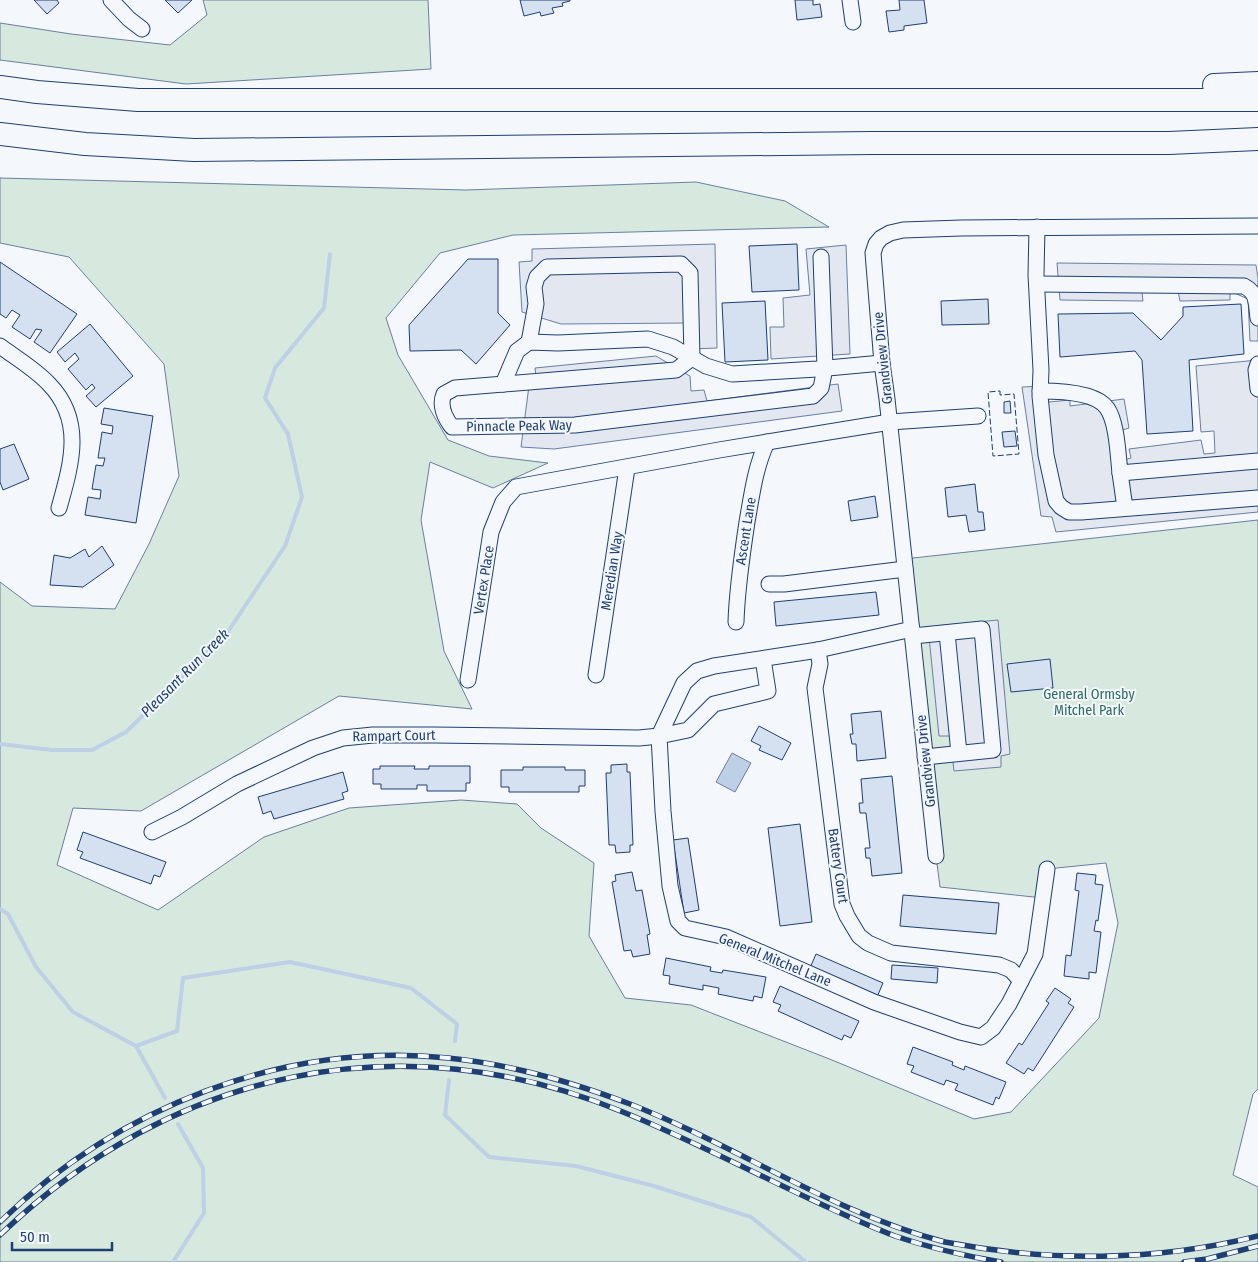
<svg xmlns="http://www.w3.org/2000/svg" width="1258" height="1262" viewBox="0 0 1258 1262" font-family="'Fira Sans Condensed',sans-serif">
	<style>
		.green { fill: #d7e8df; stroke: #687fa3 }
		.parking { fill: #e3e8f0; stroke: #687fa3 }
		.water { fill: #bed0e5; stroke: #687fa3 }
		.lines { fill: none; stroke-linecap: round; stroke-linejoin: round }
		.stream { stroke: #bed0e5; stroke-width: 4 }
		.building { fill: #d5e0f0; stroke: #1d3f73 }
		.minor-casing { stroke: #1d3f73; stroke-width: 17 }
		.highway-casing { stroke: #1d3f73; stroke-width: 24 }
		.minor { stroke: #f4f7fb; stroke-width: 15 }
		.highway { stroke: #f4f7fb; stroke-width: 22 }
		.rail-casing { stroke: #1d3f73; stroke-width: 5.5 }
		.rail { stroke: #f4f7fb; stroke-width: 4; stroke-dasharray: 11; stroke-linecap: butt }
		.fence { stroke: #1d3f73; stroke-width: 1; stroke-dasharray: 6 2.5; stroke-linecap: butt }
		.labels { text-anchor: middle; dominant-baseline: central; stroke-width: 4; stroke-linejoin: round; paint-order: stroke }
		.street-label { font-size: 14px; fill: #1d3f73; stroke: #f4f7fb }
		.park-label { font-size: 14px; fill: #2c6c60; stroke: #f4f7fb }
		.water-label { font-size: 15px; font-style: italic; fill: #1d3f73; stroke: #f4f7fb }
	</style>
	<rect width="100%" height="100%" fill="#f4f7fb"/>
	<g class="green">
		<path d="M203,0H428L431,69L186,84L0,60V23L71,34L170,45L207,15Z"/>
		<path d="M0,178L466,190L696,182L785,201L829,227L513,235L440,253L386,318L398,355L448,440L489,456L548,463L493,488L430,462L421,520L444,651L472,709L339,696L141,811L73,808L57,865L158,910L264,837L349,808L461,800L517,804L541,828L594,863L589,936L625,998L691,1005L832,1060L974,1119L1011,1112L1099,1018L1118,923L1106,863L1047,869L1043,898L940,887L936,856L904,559L1258,520V1089L1253,1094L1233,1175L1258,1187V1262H0V582L32,606L115,609L149,544L179,476L164,364L69,257L0,243Z"/>
	</g>
	<g class="parking">
		<path d="M715,244L717,348L690,349L689,323L561,324L522,312L519,262L532,261V249Z"/>
		<path d="M846,245L850,354L771,359L770,327H784L783,298L810,295L806,249Z"/>
		<path d="M1057,263L1256,265L1258,278V341H1250L1248,299L1230,291V300L1180,301L1178,291L1142,292L1143,301L1060,300Z"/>
		<path d="M656,356L690,376L691,391L704,390L707,401L838,384L842,411L554,449L521,447L530,378L536,377L535,368Z"/>
		<path d="M1258,360V512L1056,532L1052,517L1041,516L1022,387L1044,386L1049,402L1070,400V406L1124,399L1129,428L1119,431L1124,460L1131,458L1129,449L1201,440L1204,454L1215,453L1214,431L1201,432L1196,366Z"/>
		<path d="M998,620L1010,754L1001,756V767L954,771L950,736H939L928,627Z"/>
	</g>
	<path class="water" d="M732,753L751,763L735,792L716,782Z"/>
	<g class="lines">
		<g class="stream">
			<path d="M0,744L52,750H92L126,732L227,633L285,546L302,497L288,434L265,398L275,368L324,308L330,254"/>
			<path d="M0,909L8,914L36,967L73,1012L136,1046L165,1098"/>
			<path d="M136,1046L177,1031L183,978L290,962L411,988L457,1024L455,1041"/>
			<path d="M449,1080L445,1115L489,1157L576,1166L654,1186L751,1217L806,1262"/>
			<path d="M173,1262L204,1213L203,1168L178,1124"/>
		</g>
	</g>
	<g class="building">
		<path d="M34,0H57L59,3L47,14Z"/>
		<path d="M165,0H192L178,13Z"/>
		<path d="M520,0H570V1L562,3L563,6L552,8L554,13L541,16L540,12L524,16Z"/>
		<path d="M795,0H813V5L820,4L822,17L797,20Z"/>
		<path d="M899,0H924L927,23L904,26V30L889,32L886,11L900,10Z"/>
		<path d="M797,244L799,290L752,292L749,246Z"/>
		<path d="M468,259H498V313L510,325L476,364L461,350L410,351L409,325Z"/>
		<path d="M0,262L77,314L50,353L34,342L42,330L36,329L30,339L12,327L20,315L12,310L6,318L0,314Z"/>
		<path d="M988,299L989,324L942,325L941,301Z"/>
		<path d="M765,301L768,360L725,362L722,303Z"/>
		<path d="M1241,304L1244,354L1189,360L1193,431L1147,434L1142,360L1135,351L1060,357L1058,314L1133,313L1161,340L1183,316V307Z"/>
		<path d="M90,324L133,376L96,407L86,396L95,388L92,384L86,390L68,369L79,359L75,353L65,362L57,352Z"/>
		<path d="M1010,401L1011,413H1004V402Z"/>
		<path d="M104,408L153,416L136,523L85,515L88,497L100,499L101,490L92,489L96,465L103,466L105,458H98L102,432L112,434L113,426L101,424Z"/>
		<path d="M1015,431L1017,446L1004,447L1002,432Z"/>
		<path d="M14,444L29,479L3,490L0,482V449Z"/>
		<path d="M975,484L978,512H983L985,530L969,532L966,515L948,517L945,488Z"/>
		<path d="M875,496L878,517L851,521L848,501Z"/>
		<path d="M102,546L114,565L83,587L50,585L54,555L70,558L85,549L89,557Z"/>
		<path d="M876,592L879,615L776,626L774,602Z"/>
		<path d="M1050,659L1053,688L1011,692L1007,664Z"/>
		<path d="M881,711L886,758L857,761L856,744H852L850,734H853L851,714Z"/>
		<path d="M759,726L791,743L782,760L759,750L761,746L751,741Z"/>
		<path d="M627,764V772H630L633,845H630V852L616,853L615,845H609L606,773H611V765Z"/>
		<path d="M380,766H415L414,769H429V766H470V783H466V791H427V785H417V789H381V784H373V769H380Z"/>
		<path d="M523,767H565V770H585V786H579V792H509V787H501V770H523Z"/>
		<path d="M343,772L348,791L342,793L344,799L274,819L271,811L263,814L258,797Z"/>
		<path d="M892,776L902,873L872,876L870,858H866L865,848H870L866,813H860L859,803H863L861,779Z"/>
		<path d="M800,824L812,922L780,926L768,828Z"/>
		<path d="M83,832L166,862L160,877L154,875L151,884L80,858L83,852L77,850Z"/>
		<path d="M688,838L699,910L684,913L673,840Z"/>
		<path d="M632,872L636,891L642,890L650,934L647,935L650,954L633,957L631,950L624,951L612,882L616,881L615,875Z"/>
		<path d="M1077,873L1096,875L1095,884L1103,885L1098,921L1096,920L1094,931L1101,932L1096,973L1089,972V979L1064,976L1066,955L1071,956L1079,891L1075,890Z"/>
		<path d="M903,895L999,903L996,934L900,926Z"/>
		<path d="M816,954L883,983L877,997L810,968Z"/>
		<path d="M666,958L711,967L710,971L722,973L723,970L766,977L762,998L754,996L753,1001L718,994L719,988L703,985V990L669,984L670,976L663,975Z"/>
		<path d="M892,965L938,968L937,983L891,979Z"/>
		<path d="M780,986L859,1021L851,1038L844,1035L842,1040L778,1011L781,1005L773,1002Z"/>
		<path d="M1055,988L1071,999L1068,1003L1074,1007L1033,1071L1028,1068L1024,1074L1006,1063L1019,1043L1022,1045L1049,1003L1046,1001Z"/>
		<path d="M913,1047L953,1062L952,1065L964,1070L965,1066L1006,1082L999,1099L996,1097L993,1105L955,1090L958,1084L946,1080L944,1085L911,1072L914,1066L907,1064Z"/>
	</g>
	<g class="lines">
		<defs>
			<g id="minor">
				<path d="M111,0L129,19L142,29"/>
				<path d="M850,0L853,22"/>
				<path d="M1037,227L1036,275L1041,370L1040,396L1046,455L1056,501L1061,507L1069,512H1081L1258,498"/>
				<path d="M1037,284L1244,286C1258,293 1256,304 1258,318"/>
				<path d="M529,342L536,304L534,287L537,277L547,267L681,264L690,273L692,358L676,370L455,388L444,394C439,405 445,418 452,427L575,425L813,396L821,388L825,368L821,257"/>
				<path d="M0,346C16,358 35,369 49,384C85,421 71,465 59,508"/>
				<path d="M1258,364L1256,370L1258,389"/>
				<path d="M503,384L517,351L529,342L558,343L648,339L673,347L706,366L732,374L817,369L882,363"/>
				<path d="M1040,391C1058,391 1096,392 1107,408C1117,422 1118,455 1120,473L1258,461"/>
				<path d="M1120,473L1125,508"/>
				<path d="M769,584H784L905,569"/>
				<path d="M736,622C737,588 742,555 747,522C752,494 755,468 767,442"/>
				<path d="M912,629L818,650L714,666L697,671L684,683L659,736L663,811L670,886L678,921L685,928L726,937L874,1002L960,1032L981,1037L993,1028L1009,1004L1035,954L1047,869"/>
				<path d="M947,633L959,753"/>
				<path d="M913,636L982,629L993,750L925,757"/>
				<path d="M818,650L820,664L815,688L842,904L847,916L859,936L868,943L891,953L999,965L1011,970L1021,981"/>
				<path d="M596,675L627,468"/>
				<path d="M468,680L491,532L503,502L516,487L719,450L890,422L978,416"/>
				<path d="M152,832L182,817L237,784L313,748L343,738L373,735H434L639,738L659,736L688,730L714,704L768,691L763,659"/>
				<path d="M936,856L887,399L882,363L873,253L876,244L881,238L890,233L903,230L961,228L1258,226"/>
			</g>
			<g id="highway">
				<path d="M1214,85L1258,83"/>
				<path d="M0,87L37,92L138,100H1258"/>
				<path d="M0,134L85,144L194,150L872,143H1169L1258,139"/>
			</g>
		</defs>
		<use href="#minor" class="minor-casing"/>
		<use href="#highway" class="highway-casing"/>
		<use href="#minor" class="minor"/>
		<use href="#highway" class="highway"/>
		<defs>
			<g id="rail">
				<path d="M0,1222C117,1108 283,1041 448,1058C510,1064 572,1082 630,1104C737,1146 833,1213 945,1242C1048,1262 1156,1262 1258,1236"/>
				<path d="M0,1235C172,1070 401,1020 623,1112C687,1138 748,1170 810,1199C838,1212 866,1225 895,1236C930,1248 965,1256 1001,1262"/>
				<path d="M1184,1262L1207,1259L1258,1246"/>
			</g>
		</defs>
		<use href="#rail" class="rail-casing"/>
		<use href="#rail" class="rail"/>
		<path class="fence" d="M1000,391V395L1014,394L1019,454L993,456L988,392Z"/>
	</g>
	<g class="labels">
		<g class="street-label">
			<text transform="translate(883 358) rotate(-96)">Grandview Drive</text>
			<text transform="translate(519 426) rotate(-1)">Pinnacle Peak Way</text>
			<text transform="translate(746 531) rotate(-81)">Ascent Lane</text>
			<text transform="translate(612 571) rotate(-81)">Meredian Way</text>
			<text transform="translate(484 580) rotate(-81)">Vertex Place</text>
			<text transform="translate(394 736) rotate(-1)">Rampart Court</text>
			<text transform="translate(926 761) rotate(-96)">Grandview Drive</text>
			<text transform="translate(838 866) rotate(82)">Battery Court</text>
			<text transform="translate(775 960) rotate(22)">General Mitchel Lane</text>
		</g>
		<g class="park-label">
			<text x="1089" y="694">General Ormsby<tspan x="1089" dy="16">Mitchel Park</tspan></text>
		</g>
		<g class="water-label">
			<text transform="translate(185 673) rotate(-45)">Pleasant Run Creek</text>
		</g>
	</g>
	<path d="M12 1242v8h100v-8" fill="none" stroke="#1d3f73" stroke-width="2.5"/>
	<text x="20" y="1242" font-size="15" fill="#1d3f73" stroke="#f4f7fb" stroke-width="4" paint-order="stroke">50 m</text>
</svg>
